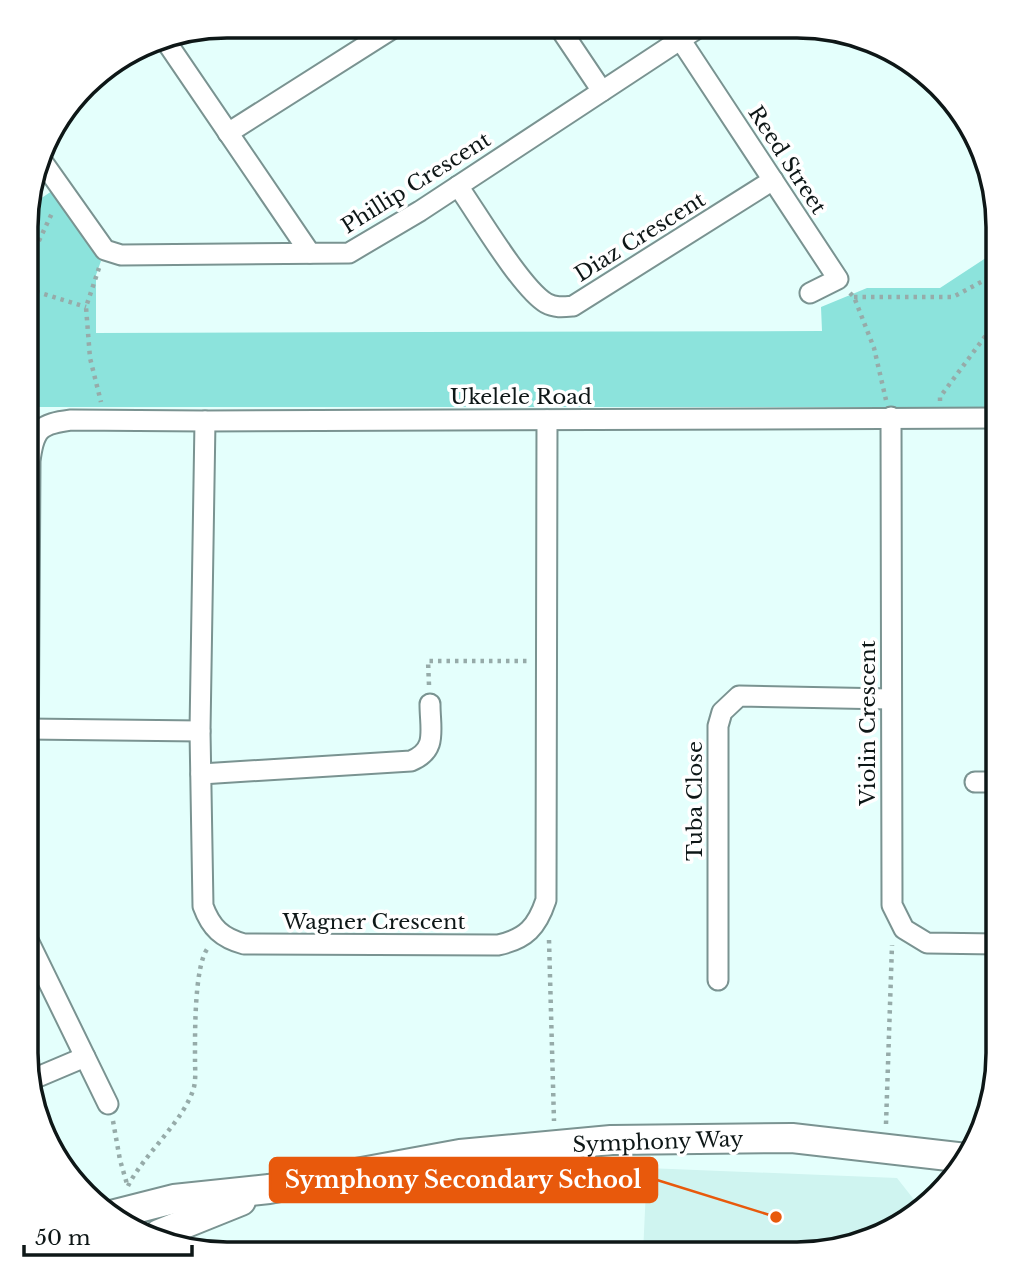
<svg xmlns="http://www.w3.org/2000/svg" width="1024" height="1280" viewBox="0 0 1024 1280" font-family="'Libre Baskerville',serif">
	<style>
		.built { fill: #cff4f0 }
		.green { fill: #8ce3dc }
		.lines { fill: none; stroke-linecap: round; stroke-linejoin: round }
		.street-casing { stroke: #7a9391; stroke-width: 23 }
		.secondary-casing { stroke: #7a9391; stroke-width: 32 }
		.path { stroke: #96aba9; stroke-width: 4.5; stroke-dasharray: 3.5 5; stroke-linecap: butt }
		.street { stroke: #fff; stroke-width: 19 }
		.secondary { stroke: #fff; stroke-width: 28 }
		.labels { text-anchor: middle; dominant-baseline: central; stroke-width: 7; stroke-linejoin: round; paint-order: stroke }
		.street-label { font-size: 21px; fill: #0e1717; stroke: #fff }
		.rim { fill: none; stroke: #0e1717; stroke-width: 3.5 }
		.leader { fill: none; stroke: #e8590c; stroke-width: 2.5 }
		.callout-dot { fill: #e8590c; stroke: #fff; stroke-width: 2.5 }
		.callout { fill: #e8590c; stroke: #e8590c; stroke-width: 2.5 }
		.callout-label { font-size: 23px; text-anchor: middle; font-weight: bold; fill: #fff }
	</style>
	<rect width="100%" height="100%" fill="#e4fffc"/>
	<path class="built" d="M647,1168L897,1178L919,1206L897,1227L809,1253H643Z"/>
	<path class="green" d="M52,191L101,261L96,275V333L822,331L821,307L867,288H940L998,250V407H36L28,399V207Z"/>
	<g class="lines">
		<defs>
			<g id="street">
				<path d="M559,27L602,91"/>
				<path d="M163,37L310,253"/>
				<path d="M680,39L838,279L810,293"/>
				<path d="M228,133L395,27"/>
				<path d="M42,161L105,250L121,255L349,253L420,211L698,28"/>
				<path d="M458,186C477,213 521,288 546,303C555,308 563,307 573,306L773,180"/>
				<path d="M891,417L892,905L904,929L927,943L997,944"/>
				<path d="M205,421L200,731L203,906C211,928 222,938 244,944L498,945C526,939 537,927 546,900L547,420"/>
				<path d="M27,729L200,731"/>
				<path d="M201,774L411,761C438,750 430,730 430,704"/>
				<path d="M975,782H997"/>
				<path d="M718,980V726L722,712L739,696L890,699"/>
				<path d="M33,1079L85,1057"/>
				<path d="M108,1104L27,938L30,461C34,429 40,424 71,420L205,421L998,418"/>
			</g>
			<g id="secondary">
				<path d="M111,1215L174,1199L269,1189L460,1154L611,1140L792,1138L966,1158"/>
				<path d="M159,1234L241,1201"/>
			</g>
		</defs>
		<use href="#street" class="street-casing"/>
		<use href="#secondary" class="secondary-casing"/>
		<g class="path">
			<path d="M28,264L53,211"/>
			<path d="M99,268L86,307L90,358L101,402"/>
			<path d="M28,289L86,307"/>
			<path d="M850,293L854,297L874,348L886,400"/>
			<path d="M854,297H953L998,273"/>
			<path d="M28,390L37,408"/>
			<path d="M940,401V397L998,319"/>
			<path d="M429,685L428,661H528"/>
			<path d="M549,940L554,1121"/>
			<path d="M113,1121L120,1160L127,1184"/>
			<path d="M886,1124L892,945"/>
			<path d="M128,1186C144,1154 185,1120 194,1087C196,1079 195,1068 195,1060C195,1036 194,965 208,948"/>
		</g>
		<use href="#street" class="street"/>
		<use href="#secondary" class="secondary"/>
	</g>
	<g class="labels">
		<g class="street-label">
			<text transform="translate(787 160) rotate(57)">Reed Street</text>
			<text transform="translate(416 183) rotate(-32)">Phillip Crescent</text>
			<text transform="translate(640 237) rotate(-32)">Diaz Crescent</text>
			<text x="521" y="397">Ukelele Road</text>
			<text transform="translate(868 723) rotate(-90)">Violin Crescent</text>
			<text transform="translate(695 801) rotate(-90)">Tuba Close</text>
			<text x="374" y="922">Wagner Crescent</text>
			<text transform="translate(658 1142) rotate(-2)">Symphony Way</text>
		</g>
	</g>
	<path d="M0 0H1024V1280H0ZM227 38H797A189 189 0 0 1 986 227V1053A189 189 0 0 1 797 1242H227A189 189 0 0 1 38 1053V227A189 189 0 0 1 227 38Z" fill="#fff" fill-rule="evenodd"/>
	<path class="rim" d="M227 38H797A189 189 0 0 1 986 227V1053A189 189 0 0 1 797 1242H227A189 189 0 0 1 38 1053V227A189 189 0 0 1 227 38Z"/>
	<path class="leader" d="M776 1217L657 1180"/>
	<circle class="callout-dot" cx="776" cy="1217" r="7"/>
	<rect class="callout" x="270" y="1158" width="387" height="44" rx="7"/>
	<g class="callout-label">
		<text x="463" y="1188">Symphony Secondary School</text>
	</g>
	<path d="M24 1245v10h168v-10" fill="none" stroke="#0e1717" stroke-width="3.5"/>
	<text x="35" y="1245" font-size="21" fill="#0e1717" stroke="#ffffff" stroke-width="5" paint-order="stroke">50 m</text>
</svg>
